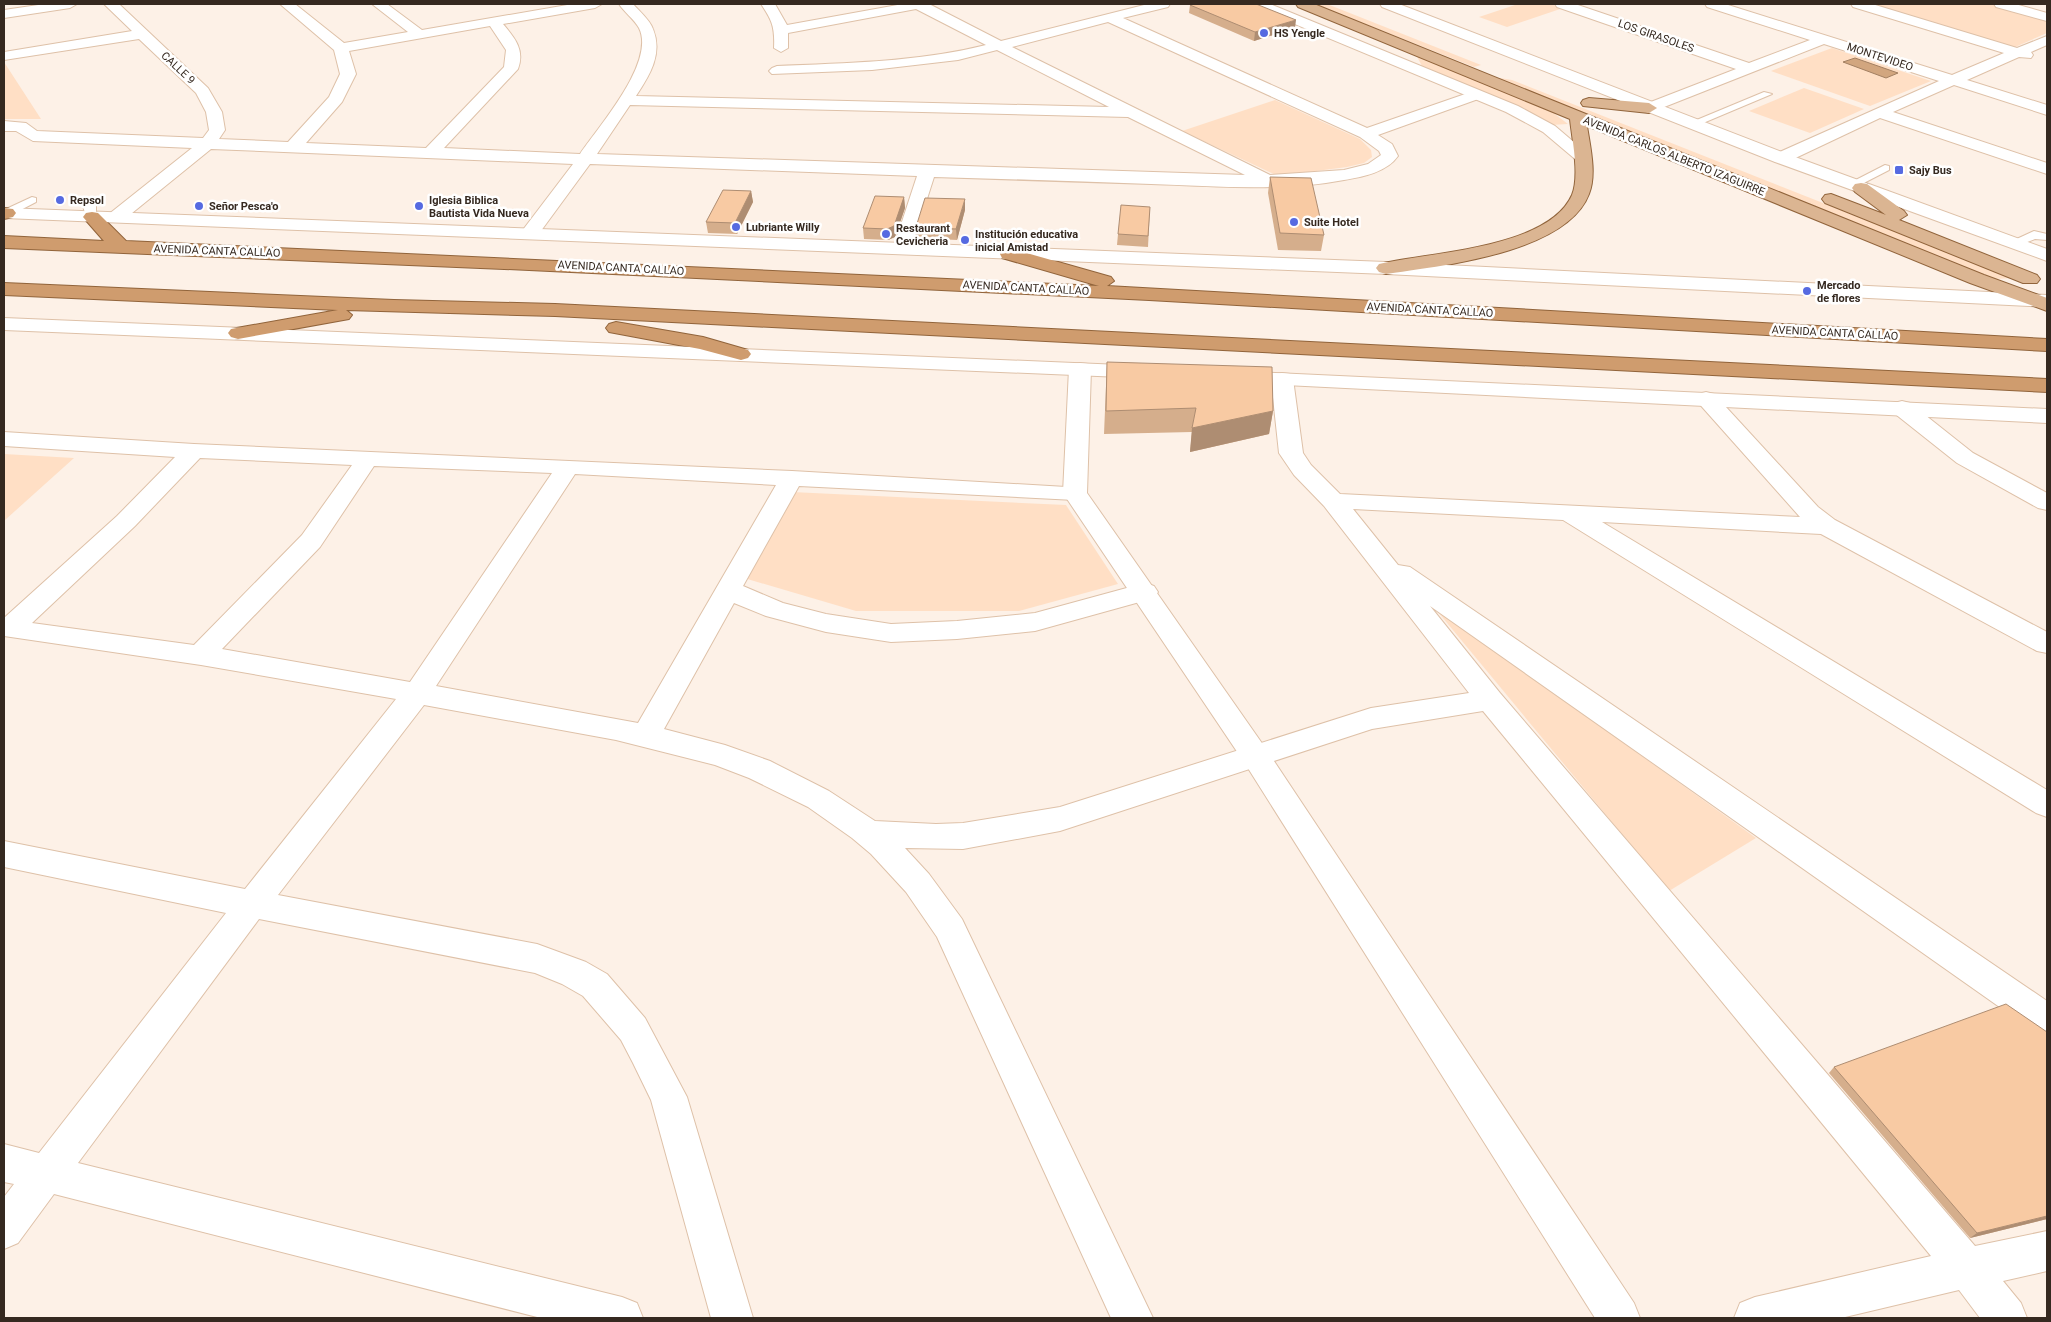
<svg xmlns="http://www.w3.org/2000/svg" width="2051" height="1322" viewBox="0 0 2051 1322" font-family="Roboto,sans-serif">
	<style>
		.green { fill: #ffdfc5 }
		.water { fill: #d2a67f; stroke: #a38062 }
		.lines { fill: none; stroke-linecap: round; stroke-linejoin: round }
		.service-casing { stroke: #dec1a8; stroke-width: 2 }
		.minor-casing { stroke: #dec1a8; stroke-width: 2 }
		.tertiary-casing { stroke: #dec1a8; stroke-width: 2 }
		.secondary-casing { stroke: #dec1a8; stroke-width: 2 }
		.primary-casing { stroke: #91643b; stroke-width: 2 }
		.trunk-casing { stroke: #91643b; stroke-width: 2 }
		.service { fill: #fff; fill-rule: evenodd }
		.minor { fill: #fff; fill-rule: evenodd }
		.tertiary { fill: #fff; fill-rule: evenodd }
		.secondary { fill: #fff; fill-rule: evenodd }
		.primary { fill: #dbb592; fill-rule: evenodd }
		.trunk { fill: #cf9c6e; fill-rule: evenodd }
		.wall { fill: #d5ae8c }
		.shaded-wall { fill: #ae8d72 }
		.building { fill: #f8caa3; stroke: #ae8d72 }
		.poi-dot { fill: #566ae1; stroke: #fff; stroke-width: 2 }
		.labels { text-anchor: middle; dominant-baseline: central; stroke-width: 5; stroke-linejoin: round; paint-order: stroke }
		.far-poi-label { font-size: 11px; font-weight: bold; fill: #352920; stroke: #fff; text-anchor: start }
		.far-street-label { font-size: 11px; fill: #352920; stroke: #fff }
	</style>
	<rect width="100%" height="100%" fill="#fdf1e7"/>
	<g class="green">
		<path d="M1315,4H1327L1481,65L1474,67Z"/>
		<path d="M1518,4H1550L1563,8L1507,27L1479,17Z"/>
		<path d="M1866,4H1993L2047,19V33L2013,48Z"/>
		<path d="M1832,48L1931,81L1870,106L1771,71Z"/>
		<path d="M1415,53L1539,102L1568,124L1551,125L1513,104L1422,66Z"/>
		<path d="M4,62L41,119H4Z"/>
		<path d="M1500,78L1512,80L2013,278L1994,279L1498,82Z"/>
		<path d="M1804,88L1864,109L1810,133L1749,111Z"/>
		<path d="M1275,100L1360,139L1371,150L1372,157L1364,163L1347,167L1278,176L1182,131Z"/>
		<path d="M4,454L74,458L5,520Z"/>
		<path d="M792,492L1066,505L1118,584L1019,611H856L744,578Z"/>
		<path d="M1433,606L1756,838L1669,891Z"/>
	</g>
	<path class="water" d="M1855,58L1898,73L1886,78L1843,62Z"/>
	<g class="lines">
		<defs>
			<g id="service">
				<path d="M1764,92L1772,94L1696,126H1688L1687,124Z"/>
				<path d="M1885,165L1889,166V170L1856,187L1852,188L1846,185Z"/>
				<path d="M32,197L36,198V202L11,215L4,216V210Z"/>
				<path d="M88,199L96,204V219L92,220L86,217L82,202Z"/>
				<path d="M2034,231L2047,234V240L2035,239L2014,247L2008,243Z"/>
			</g>
			<g id="minor">
				<path d="M104,4H119L208,88L222,112L225,130L219,139L288,142L329,97L340,74L334,50L280,4H295L344,43L408,32L372,4H387L422,30L573,4H602L595,8L503,24C515,38 525,50 518,69L444,148L580,154C599,126 656,62 639,28C634,19 624,12 619,4H633C639,11 650,20 653,29C663,54 650,75 636,96L1109,107L997,50L958,60L872,70L772,74L769,71L772,68L777,66C847,63 918,62 986,45L916,9L788,33V48L781,52L774,48C775,27 772,20 761,4H775L787,25L903,4H929L1001,41L1148,4H1170L1168,7L1123,18L1367,128L1471,92H1481L1484,95L1481,98L1378,135L1392,144L1398,156C1387,172 1363,177 1344,180C1282,192 1214,186 1151,184C1078,181 1006,179 934,177L911,249L909,253H895L893,249L917,176L590,164L535,239H521L519,235L573,164L211,149L121,222H109L106,218L109,214L192,148L33,141L16,131H4V121L26,123L37,131L203,138L209,130L206,112L196,93L139,39L4,60V52L132,31ZM1108,22L1360,137L1379,151L1381,155L1368,164L1344,170L1270,175L1012,47ZM490,26L506,50L504,67L426,148L306,143L342,102L356,74L349,51ZM630,105L1128,117L1245,175L597,154Z"/>
				<path d="M1555,4H1575L1749,63L1810,40L1707,7L1705,4H1725L1952,75L2004,53L1853,7L1851,4H1872L2017,48L2047,36V45L2031,52L2033,55L2031,58L2019,57L1967,80L2047,105V115L1954,85L1893,112L2047,163V174L1880,118L1787,162H1775L1773,158L1775,154L1939,81L1824,44L1649,113L1643,111L1641,108L1643,105L1736,69L1557,7Z"/>
				<path d="M1994,4H2015L2047,13V21L1996,7Z"/>
				<path d="M1282,373L1290,374L1293,379L1303,453L1311,465L1340,494L1800,517L1695,399L1698,394L1706,392L1714,394L1818,507L1835,520L2047,632V653L2037,651L1821,534L1602,522L2047,790V817L2036,813L1563,520L1353,509L1398,565L1410,567L2047,1001V1037L2035,1032L1430,606L1500,693L1975,1246L2047,1231V1271L2003,1281L2021,1303L2027,1318H1980L1959,1290L1841,1318H1734L1740,1303L1755,1297L1931,1256L1483,711L1372,729L1060,831L963,849L905,848L929,874L962,919L1153,1318H1111L937,937L906,892L871,854L852,838L808,807L749,778L715,765L616,740L424,705L278,895L537,944L586,962L607,974L645,1018L687,1097L753,1318H711L651,1100L633,1063L621,1040L583,996L562,984L535,973L259,919L78,1163L622,1297L637,1303L643,1318H541L54,1194L18,1243L4,1249V1197L14,1184L4,1182V1144L39,1153L226,913L4,867V841L245,889L396,699L201,665L4,636V618L117,516L175,457L4,446V432L194,444L792,471L1083,488L1087,493L1083,498L1075,500L799,486L743,586L783,603L826,614L891,624L957,621L1035,613L1145,583L1154,586L1158,592L1154,598L1035,631L957,639L891,642L826,632L766,616L734,603L664,729L725,745L770,761L829,791L875,821L936,824L963,823L1060,807L1371,708L1469,693L1324,506L1294,475L1279,453L1271,379L1274,374ZM200,458L352,465L302,535L194,645L32,623L135,526ZM374,466L552,473L410,682L222,649L320,547ZM575,474L776,485L638,723L436,686Z"/>
				<path d="M1902,401L1910,403L1973,453L2047,493V510L2038,508L1957,463L1894,413L1891,408L1894,403Z"/>
			</g>
			<g id="tertiary">
				<path d="M45,4H77L70,8L4,18V10Z"/>
				<path d="M1252,4H1270L1518,106L1555,126L1589,155L1587,159H1575L1543,132L1506,112L1254,7Z"/>
				<path d="M1380,4H1399L1787,154L2047,249V261L1775,162L1382,7Z"/>
				<path d="M1080,363L1088,364L1091,369L1087,493L1266,749L1634,1303L1640,1318H1595L1246,765L1063,493L1069,369L1072,364Z"/>
			</g>
			<g id="secondary">
				<path d="M4,208L1386,262L2047,295V307L1386,274L4,218Z"/>
				<path d="M4,318L1144,366L1152,367L1155,372L1152,377L1144,378L4,330Z"/>
				<path d="M1234,371L2047,409V423L1226,382L1223,377L1226,372Z"/>
			</g>
			<g id="primary">
				<path d="M1296,4H1314L1984,275L2047,298V311L1970,283L1587,126C1590,146 1597,174 1589,194C1567,253 1440,266 1386,274L1379,272L1376,268L1379,264C1429,252 1548,249 1572,195C1580,176 1572,139 1570,119L1298,7Z"/>
				<path d="M1589,98L1649,103L1657,108L1649,113L1583,106L1581,103L1583,100Z"/>
				<path d="M1861,183L1867,184L1904,211L1907,215L1899,220L2037,275L2040,279L2037,283H2023L1825,203L1822,199L1825,195L1831,194L1886,215L1855,192L1852,188L1855,184Z"/>
			</g>
			<g id="trunk">
				<path d="M4,208L13,209L16,213L13,217L4,219Z"/>
				<path d="M92,212L98,213L126,241L1099,286L1002,258L1000,254L1002,250L1009,248L1111,277L1114,281L1107,286L2047,339V351L1149,300L529,270L4,248V236L104,241L83,217L86,213Z"/>
				<path d="M4,283L394,300L555,304L2047,379V392L555,316L346,310L352,315L349,319L238,339L231,337L228,333L231,329L338,310L4,295Z"/>
				<path d="M616,322L703,337L748,350L751,354L748,358L741,360L700,349L609,332L606,328L609,324Z"/>
			</g>
		</defs>
		<use href="#service" class="service-casing"/>
		<use href="#minor" class="minor-casing"/>
		<use href="#tertiary" class="tertiary-casing"/>
		<use href="#secondary" class="secondary-casing"/>
		<use href="#primary" class="primary-casing"/>
		<use href="#trunk" class="trunk-casing"/>
		<use href="#service" class="service"/>
		<use href="#minor" class="minor"/>
		<use href="#tertiary" class="tertiary"/>
		<use href="#secondary" class="secondary"/>
		<use href="#primary" class="primary"/>
		<use href="#trunk" class="trunk"/>
	</g>
	<g class="wall">
		<path d="M1190,5L1295,28L1254,41L1189,13Z"/>
		<path d="M1270,177L1324,235L1321,251L1278,250L1268,193Z"/>
		<path d="M751,191L753,202L737,234L708,233L706,222Z"/>
		<path d="M904,197L905,208L895,237L888,240L864,239L863,228Z"/>
		<path d="M1150,207L1148,247L1117,245L1118,234Z"/>
		<path d="M965,210L957,240L916,238V227Z"/>
		<path d="M1107,362L1273,411L1269,434L1190,452L1192,432L1104,434Z"/>
		<path d="M2047,1032V1219L1970,1238L1829,1073L1834,1067Z"/>
	</g>
	<g class="shaded-wall">
		<path d="M1296,20L1295,28L1254,41L1255,32Z"/>
		<path d="M751,191L753,202L737,234L735,223Z"/>
		<path d="M904,197L905,208L895,237L888,240L887,229Z"/>
		<path d="M965,199V210L957,240L956,229Z"/>
		<path d="M1273,411L1269,434L1190,452L1192,428Z"/>
		<path d="M2047,1216V1219L1970,1238L1977,1233Z"/>
	</g>
	<g class="building">
		<path d="M1195,4H1256L1296,20L1255,32L1190,5Z"/>
		<path d="M1270,177L1311,178L1324,235L1280,233Z"/>
		<path d="M723,190L751,191L735,223L706,222Z"/>
		<path d="M875,196L904,197L894,226L887,229L863,228Z"/>
		<path d="M925,198L965,199L956,229L916,227Z"/>
		<path d="M1121,205L1150,207L1148,236L1118,234Z"/>
		<path d="M1107,362L1272,367L1273,411L1192,428L1196,408L1106,411Z"/>
		<path d="M2006,1004L2047,1032V1216L1977,1233L1834,1067Z"/>
	</g>
	<g class="poi-dot">
		<circle cx="1264" cy="33" r="5"/>
		<rect x="1894" y="165" width="10" height="10" rx="2.5"/>
		<circle cx="60" cy="200" r="5"/>
		<circle cx="199" cy="206" r="5"/>
		<circle cx="419" cy="206" r="5"/>
		<circle cx="1294" cy="222" r="5"/>
		<circle cx="736" cy="227" r="5"/>
		<circle cx="886" cy="234" r="5"/>
		<circle cx="965" cy="240" r="5"/>
		<circle cx="1807" cy="291" r="5"/>
	</g>
	<g class="labels">
		<g class="far-poi-label">
			<text x="1274" y="33">HS Yengle</text>
			<text x="1909" y="170">Sajy Bus</text>
			<text x="70" y="200">Repsol</text>
			<text x="429" y="200">Iglesia Biblica<tspan x="429" dy="13">Bautista Vida Nueva</tspan></text>
			<text x="209" y="206">Señor Pesca'o</text>
			<text x="1304" y="222">Suite Hotel</text>
			<text x="746" y="227">Lubriante Willy</text>
			<text x="896" y="228">Restaurant<tspan x="896" dy="13">Cevicheria</tspan></text>
			<text x="975" y="234">Institución educativa<tspan x="975" dy="13">inicial Amistad</tspan></text>
			<text x="1817" y="285">Mercado<tspan x="1817" dy="13">de flores</tspan></text>
		</g>
		<g class="far-street-label">
			<text transform="translate(1656 36) rotate(19)">LOS GIRASOLES</text>
			<text transform="translate(1880 57) rotate(18)">MONTEVIDEO</text>
			<text transform="translate(178 68) rotate(43)">CALLE 9</text>
			<text transform="translate(1674 156) rotate(22)">AVENIDA CARLOS ALBERTO IZAGUIRRE</text>
			<text transform="translate(217 251) rotate(2)">AVENIDA CANTA CALLAO</text>
			<text transform="translate(621 268) rotate(3)">AVENIDA CANTA CALLAO</text>
			<text transform="translate(1026 288) rotate(3)">AVENIDA CANTA CALLAO</text>
			<text transform="translate(1430 310) rotate(3)">AVENIDA CANTA CALLAO</text>
			<text transform="translate(1835 333) rotate(3)">AVENIDA CANTA CALLAO</text>
		</g>
	</g>
	<rect width="2051" height="1322" fill="none" stroke="#352920" stroke-width="10"/>
</svg>
